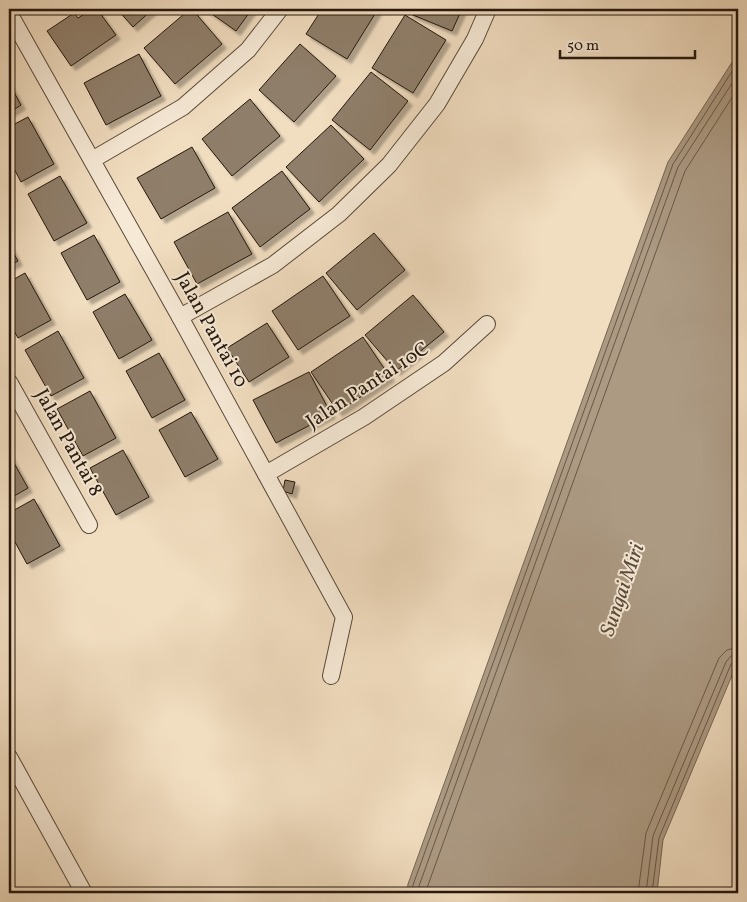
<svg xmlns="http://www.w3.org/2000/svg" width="747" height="902" viewBox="0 0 747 902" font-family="Vollkorn,serif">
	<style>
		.water { fill: #ac9a83; stroke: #766653 }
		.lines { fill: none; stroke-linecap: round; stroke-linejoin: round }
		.shore { stroke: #685848; stroke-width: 1 }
		.building { fill: #8f7e6a; stroke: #25170c; filter: url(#shadow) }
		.minor-casing { stroke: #584839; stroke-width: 18 }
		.minor { stroke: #f6e9d6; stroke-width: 16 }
		.labels { text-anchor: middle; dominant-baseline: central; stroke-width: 4; stroke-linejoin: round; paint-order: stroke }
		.street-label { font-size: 20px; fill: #25170c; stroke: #f6e9d6 }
		.water-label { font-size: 21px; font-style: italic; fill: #5b4b3c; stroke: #f6e9d6 }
	</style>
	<defs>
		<filter id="shadow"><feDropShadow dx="4.5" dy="4.5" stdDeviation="1" flood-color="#0004"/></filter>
	</defs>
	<rect width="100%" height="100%" fill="#f1ddc0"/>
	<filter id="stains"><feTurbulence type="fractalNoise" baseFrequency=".004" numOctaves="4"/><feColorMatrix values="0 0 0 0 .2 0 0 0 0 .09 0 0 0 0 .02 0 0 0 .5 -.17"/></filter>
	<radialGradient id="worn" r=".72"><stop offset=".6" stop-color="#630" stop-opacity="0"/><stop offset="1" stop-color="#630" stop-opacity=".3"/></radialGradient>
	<path class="water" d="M738,53V661L663,840L657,893H407L408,884L668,162Z"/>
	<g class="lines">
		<g class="shore">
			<path d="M412,893L413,885L673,164L738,62"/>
			<path d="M419,893V886L678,167L738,74"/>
			<path d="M426,893L427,888L685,171L738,88"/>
			<path d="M638,893L646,833L719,658L727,650L738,647"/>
			<path d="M646,893L653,836L726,662L731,656L738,655"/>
			<path d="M652,893L659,838L731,664L734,661H738"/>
		</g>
	</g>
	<g class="building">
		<path d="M92,9H97L116,35L71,66L47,31L74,13L78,18Z"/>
		<path d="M117,9H153L133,27Z"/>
		<path d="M190,9H192L222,44L175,84L144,48Z"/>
		<path d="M205,9H252L236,31Z"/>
		<path d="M322,9H378L347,59L306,34Z"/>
		<path d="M410,9H462L452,31L408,13Z"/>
		<path d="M405,15L446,40L413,93L372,68Z"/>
		<path d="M300,44L336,76L294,122L259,90Z"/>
		<path d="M139,54L161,96L106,125L84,83Z"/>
		<path d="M371,72L408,101L370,150L332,120Z"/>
		<path d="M9,83L21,105L9,113Z"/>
		<path d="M250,99L280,136L232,176L202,139Z"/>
		<path d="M28,117L54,164L21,182L9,159V127Z"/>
		<path d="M331,125L364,159L319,202L286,167Z"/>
		<path d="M192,147L215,188L161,219L137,178Z"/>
		<path d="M282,171L310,209L260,247L232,208Z"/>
		<path d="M60,176L87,223L54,241L28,194Z"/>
		<path d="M228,212L252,254L197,284L174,242Z"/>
		<path d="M374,233L405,270L357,310L326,273Z"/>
		<path d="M94,235L120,282L87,300L61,253Z"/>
		<path d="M9,245L18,261L9,266Z"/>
		<path d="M25,273L51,320L18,338L9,322V282Z"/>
		<path d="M323,276L350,316L298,350L272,311Z"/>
		<path d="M125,294L152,340L119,359L93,312Z"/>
		<path d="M413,295L444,332L396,371L365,335Z"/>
		<path d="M267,323L289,357L249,382L227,348Z"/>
		<path d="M58,331L84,378L51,396L25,350Z"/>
		<path d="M363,337L390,377L338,412L311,372Z"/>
		<path d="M159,353L185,400L152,418L126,371Z"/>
		<path d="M309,372L331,414L276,443L253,400Z"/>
		<path d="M90,391L116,438L83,456L57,409Z"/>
		<path d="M191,412L218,459L185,477L159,430Z"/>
		<path d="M123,450L149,497L116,515L90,468Z"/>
		<path d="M9,454L28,488L9,499Z"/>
		<path d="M285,480L295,482L292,494L283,491Z"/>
		<path d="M34,499L60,546L27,564L9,531V513Z"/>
	</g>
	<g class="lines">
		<defs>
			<g id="minor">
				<path d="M9,13L180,317L344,617L331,676"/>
				<path d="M92,160L183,107L248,50L280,9"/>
				<path d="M180,317L273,265L339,214L389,165L437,104L475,39L488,9"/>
				<path d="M9,382L89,525"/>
				<path d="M266,474L364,417L444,363L487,324"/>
				<path d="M9,757L84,893"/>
			</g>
		</defs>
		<use href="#minor" class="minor-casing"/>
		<use href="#minor" class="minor"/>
	</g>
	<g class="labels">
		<g class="street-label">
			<text transform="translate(211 330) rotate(61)">Jalan Pantai 10</text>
			<text transform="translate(368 386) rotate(-33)">Jalan Pantai 10C</text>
			<text transform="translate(68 443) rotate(61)">Jalan Pantai 8</text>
		</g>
		<g class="water-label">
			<text transform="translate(623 590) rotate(-71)">Sungai Miri</text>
		</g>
	</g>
	<rect width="747" height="902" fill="none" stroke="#f1ddc0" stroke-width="30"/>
	<rect x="10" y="10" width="727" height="882" fill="none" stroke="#25170c" stroke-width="2.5"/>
	<rect x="15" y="15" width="717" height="872" fill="none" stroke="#25170c"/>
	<path d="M560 50v8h135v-8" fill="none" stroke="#25170c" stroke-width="2.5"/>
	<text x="567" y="50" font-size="15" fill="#25170c" stroke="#f6e9d6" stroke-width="4" paint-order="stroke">50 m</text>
	<rect width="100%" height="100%" filter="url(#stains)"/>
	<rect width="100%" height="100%" fill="url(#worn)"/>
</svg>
